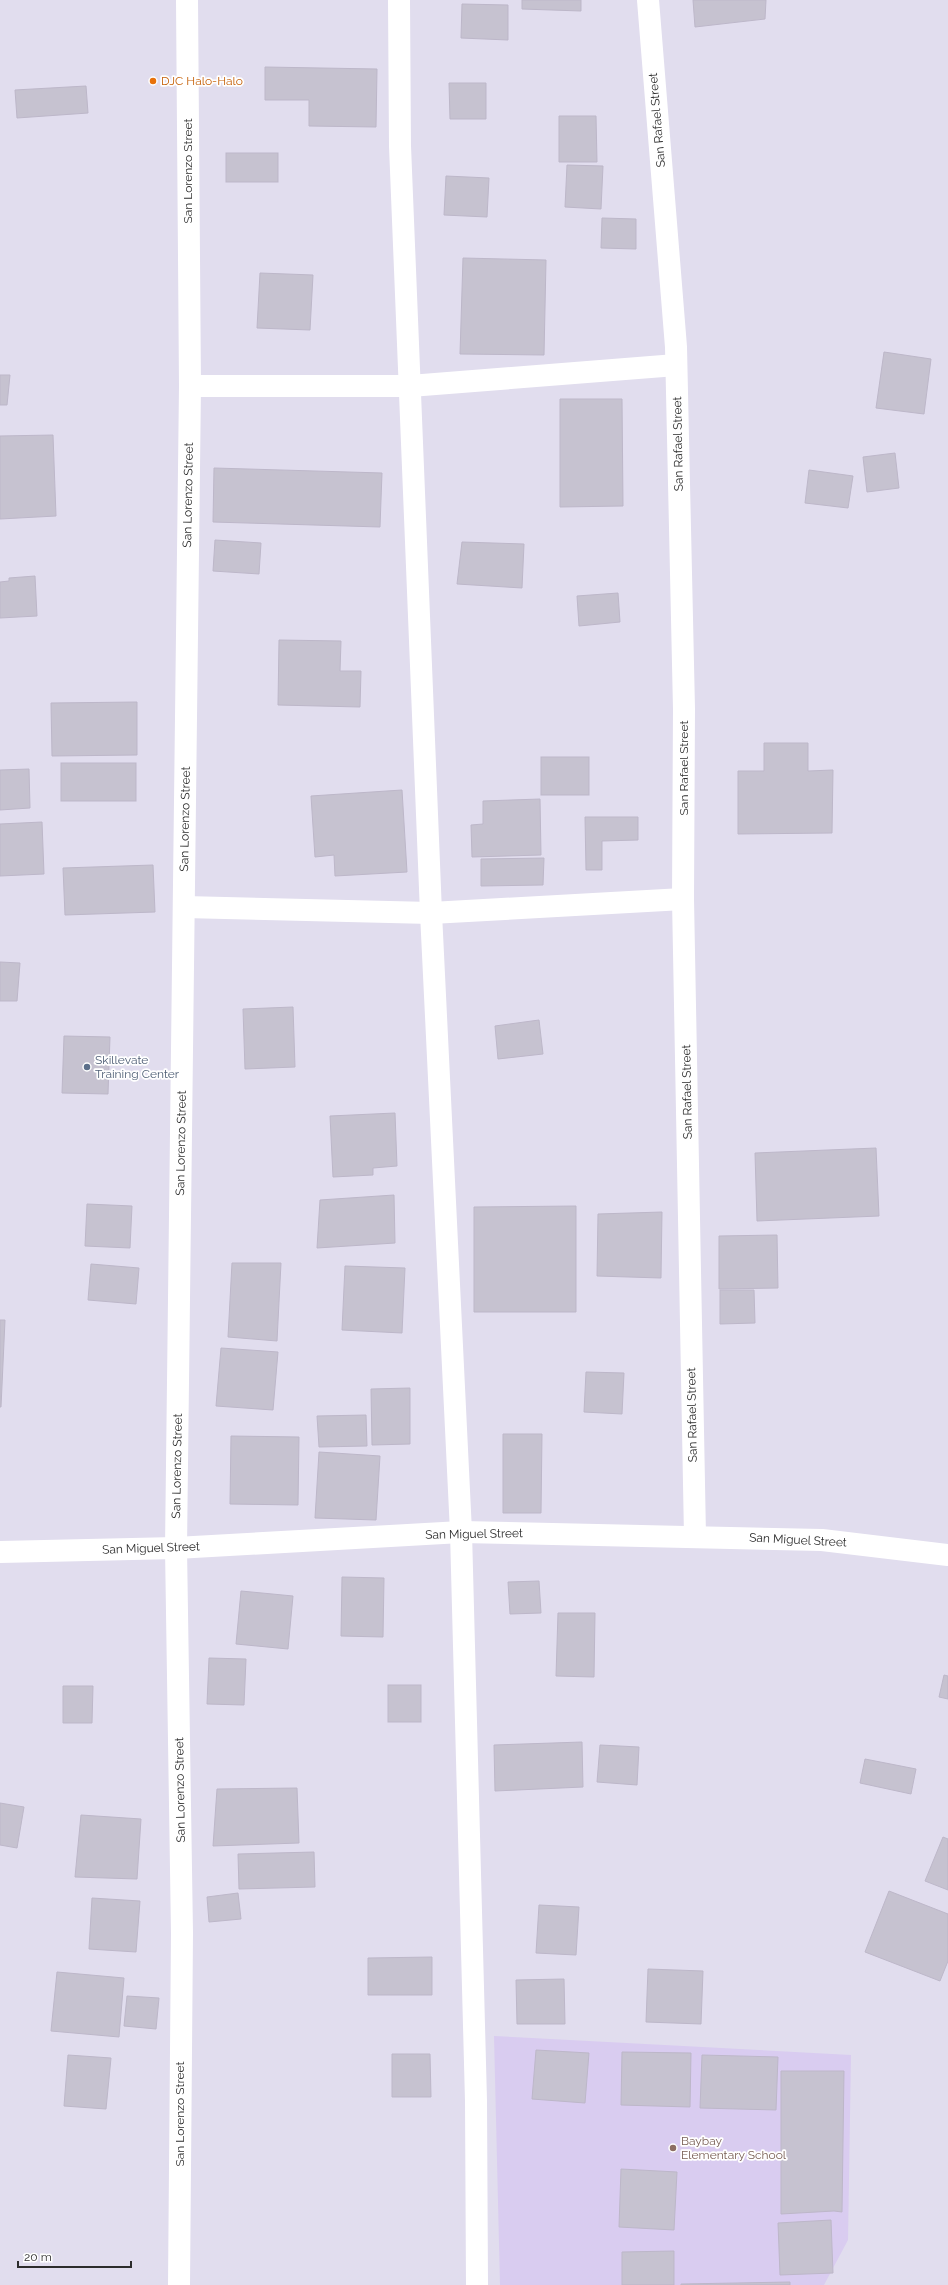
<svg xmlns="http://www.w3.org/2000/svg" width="948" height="2285" viewBox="0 0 948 2285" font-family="Raleway,sans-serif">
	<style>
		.education { fill: #d9ccf0 }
		.building { fill: #c6c2d0; stroke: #bdb7c9 }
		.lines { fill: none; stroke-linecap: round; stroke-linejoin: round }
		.minor { stroke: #fff; stroke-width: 22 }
		.food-dot { fill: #e8710a; stroke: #fff; stroke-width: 1.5 }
		.service-dot { fill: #5c6f8a; stroke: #fff; stroke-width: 1.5 }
		.education-dot { fill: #8d6e63; stroke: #fff; stroke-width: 1.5 }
		.labels { text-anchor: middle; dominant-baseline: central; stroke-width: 3.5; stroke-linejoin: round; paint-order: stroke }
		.food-label { font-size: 12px; fill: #c56008; stroke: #fff; text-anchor: start }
		.street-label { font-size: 12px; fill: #2c2c2c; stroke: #fff }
		.service-label { font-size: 12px; fill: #4e5e75; stroke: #fff; text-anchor: start }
		.education-label { font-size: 12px; fill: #785e54; stroke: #fff; text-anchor: start }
	</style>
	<rect width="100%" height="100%" fill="#e1ddee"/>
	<path class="education" d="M494,2036L851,2055L848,2240L824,2285H500Z"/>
	<g class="building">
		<path d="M522,0H581V11L522,9Z"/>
		<path d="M693,0H766L765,19L695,27Z"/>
		<path d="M462,4L508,5V40L461,38Z"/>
		<path d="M265,67L377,69L376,127L309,126V100H265Z"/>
		<path d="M449,83H486V119H450Z"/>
		<path d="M86,86L88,113L17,118L15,90Z"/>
		<path d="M559,116H596L597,162H559Z"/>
		<rect x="226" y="153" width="52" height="29"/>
		<path d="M567,165L603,166L601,209L565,207Z"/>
		<path d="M446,176L489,178L487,217L444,215Z"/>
		<path d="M602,218L636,219V249L601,248Z"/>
		<path d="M463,258L546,260L544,355L460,354Z"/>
		<path d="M260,273L313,275L310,330L257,328Z"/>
		<path d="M884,352L931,359L924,414L876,408Z"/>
		<path d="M0,375H10L7,405H0Z"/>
		<path d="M560,399H622L623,506L560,507Z"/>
		<path d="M53,435L56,516L0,519V436Z"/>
		<path d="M895,453L899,488L867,492L863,457Z"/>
		<path d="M214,468L382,473L380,527L213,522Z"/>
		<path d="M809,470L853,476L848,508L805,503Z"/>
		<path d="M215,540L261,543L259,574L213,571Z"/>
		<path d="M462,542L524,544L522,588L457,584Z"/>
		<path d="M35,576L37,616L0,618V582L9,581V578Z"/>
		<path d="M618,593L620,622L579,626L577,596Z"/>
		<path d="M279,640L341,641L340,671H361L360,707L278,705Z"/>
		<path d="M137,702V755L52,756L51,703Z"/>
		<path d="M764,743H808V771L833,770L832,833L738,834V771H764Z"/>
		<rect x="541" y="757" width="48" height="38"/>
		<rect x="61" y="763" width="75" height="38"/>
		<path d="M29,769L30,808L0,810V770Z"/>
		<path d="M402,790L407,872L335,876L334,855L315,857L311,796Z"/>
		<path d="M540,799L541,855L472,857L471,825L483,824V801Z"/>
		<path d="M585,817H638V840L602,841V870H586Z"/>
		<path d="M42,822L44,874L0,876V824Z"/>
		<path d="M544,858L543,885L481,886V859Z"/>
		<path d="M153,865L155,912L65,915L63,868Z"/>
		<path d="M0,962L20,963L17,1001H0Z"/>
		<path d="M293,1007L295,1067L245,1069L243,1009Z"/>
		<path d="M539,1020L543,1054L498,1059L495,1026Z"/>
		<path d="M64,1036L110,1037L108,1094L62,1093Z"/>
		<path d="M395,1113L397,1166L373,1168V1175L333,1177L330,1116Z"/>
		<path d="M876,1148L879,1216L757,1221L755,1153Z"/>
		<path d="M394,1195L395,1243L317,1248L320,1200Z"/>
		<path d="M87,1204L132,1206L130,1248L85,1246Z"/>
		<path d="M576,1206V1312H474V1207Z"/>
		<path d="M662,1212L661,1278L597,1276L598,1214Z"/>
		<path d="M777,1235L778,1288L719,1289V1236Z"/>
		<path d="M232,1263H281L277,1341L228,1337Z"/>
		<path d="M91,1264L139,1268L136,1304L88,1300Z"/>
		<path d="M345,1266L405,1268L402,1333L342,1330Z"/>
		<path d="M720,1290H754L755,1323L720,1324Z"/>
		<path d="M0,1320H5L1,1407H0Z"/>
		<path d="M221,1348L278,1352L273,1410L216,1406Z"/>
		<path d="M586,1372L624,1373L622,1414L584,1412Z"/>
		<path d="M410,1388V1444L372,1445L371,1389Z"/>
		<path d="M366,1415L367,1446L319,1447L317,1416Z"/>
		<path d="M503,1434H542L541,1513H503Z"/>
		<path d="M231,1436L299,1437L298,1505L230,1504Z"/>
		<path d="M319,1452L380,1456L376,1520L315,1518Z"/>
		<path d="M342,1577L384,1578L383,1637L341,1636Z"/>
		<path d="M539,1581L541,1613L510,1614L508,1582Z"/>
		<path d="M241,1591L293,1596L288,1649L236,1644Z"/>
		<path d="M558,1613H595L594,1677L556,1676Z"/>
		<path d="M209,1658L246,1659L244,1705L207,1704Z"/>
		<path d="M944,1675L948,1676V1699L939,1697Z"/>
		<rect x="388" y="1685" width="33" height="37"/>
		<path d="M63,1686H93L92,1723H63Z"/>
		<path d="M582,1742L583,1787L495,1791L494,1745Z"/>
		<path d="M600,1745L639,1747L637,1785L597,1782Z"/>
		<path d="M865,1759L916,1769L911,1794L860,1783Z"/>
		<path d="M297,1788L299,1843L213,1846L217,1789Z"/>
		<path d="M0,1803L24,1807L17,1848L0,1845Z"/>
		<path d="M81,1815L141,1819L137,1879L75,1877Z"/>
		<path d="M943,1837L948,1839V1890L925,1881Z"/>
		<path d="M314,1852L315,1887L239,1889L238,1854Z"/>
		<path d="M889,1891L948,1914V1961L940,1981L865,1952Z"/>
		<path d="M238,1893L241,1919L209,1922L207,1897Z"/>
		<path d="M92,1898L140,1901L136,1952L89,1949Z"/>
		<path d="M539,1905L579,1907L576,1955L536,1953Z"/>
		<path d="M432,1957V1995H368V1958Z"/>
		<path d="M648,1969L703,1971L701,2024L646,2022Z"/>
		<path d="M57,1972L124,1978L119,2037L51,2031Z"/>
		<path d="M564,1979L565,2024H517L516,1980Z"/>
		<path d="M127,1996L159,1998L156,2029L124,2026Z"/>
		<path d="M536,2050L589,2053L585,2103L532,2099Z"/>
		<path d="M622,2052L691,2053L690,2107L621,2105Z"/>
		<path d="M392,2054H430L431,2097H392Z"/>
		<path d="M68,2055L111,2058L106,2109L64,2106Z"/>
		<path d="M702,2055L778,2057L776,2110L700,2108Z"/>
		<path d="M781,2071H844L842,2212L834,2211L781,2214Z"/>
		<path d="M621,2169L677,2172L674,2230L619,2227Z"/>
		<path d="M831,2220L833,2273L780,2275L778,2223Z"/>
		<path d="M674,2251V2285H622V2252Z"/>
		<path d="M790,2282V2285H681V2284Z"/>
	</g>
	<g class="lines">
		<g class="minor">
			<path d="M399,0L400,146L431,913L461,1532L476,2101L477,2285"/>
			<path d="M648,0L676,347L684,709L683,899L695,1536"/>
			<path d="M190,386H410L676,365"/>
			<path d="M184,907L431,913L683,899"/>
			<path d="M0,1552L176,1548L461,1532L822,1540L948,1555"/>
			<path d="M179,2285L182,1933L176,1548L190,386L187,0"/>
		</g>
	</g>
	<circle class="food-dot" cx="153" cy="81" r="4"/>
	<circle class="service-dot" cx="87" cy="1067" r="4"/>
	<circle class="education-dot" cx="673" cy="2148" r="4"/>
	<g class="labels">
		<g class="food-label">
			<text x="161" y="81">DJC Halo-Halo</text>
		</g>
		<g class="street-label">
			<text transform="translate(657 120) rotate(-95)">San Rafael Street</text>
			<text transform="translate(188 171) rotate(-90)">San Lorenzo Street</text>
			<text transform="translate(678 444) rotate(-91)">San Rafael Street</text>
			<text transform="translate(188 495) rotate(-89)">San Lorenzo Street</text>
			<text transform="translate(684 768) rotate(-90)">San Rafael Street</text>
			<text transform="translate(185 819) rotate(-89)">San Lorenzo Street</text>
			<text transform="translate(687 1092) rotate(-91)">San Rafael Street</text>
			<text transform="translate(181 1143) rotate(-89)">San Lorenzo Street</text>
			<text transform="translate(692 1415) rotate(-91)">San Rafael Street</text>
			<text transform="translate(177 1466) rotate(-89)">San Lorenzo Street</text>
			<text transform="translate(474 1534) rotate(-1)">San Miguel Street</text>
			<text transform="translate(798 1540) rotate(3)">San Miguel Street</text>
			<text transform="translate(151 1548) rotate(-2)">San Miguel Street</text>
			<text transform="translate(180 1790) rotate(-91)">San Lorenzo Street</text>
			<text transform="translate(180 2114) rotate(-90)">San Lorenzo Street</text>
		</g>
		<g class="service-label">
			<text x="95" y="1060">Skillevate<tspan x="95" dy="14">Training Center</tspan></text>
		</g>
		<g class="education-label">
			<text x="681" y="2141">Baybay<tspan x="681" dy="14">Elementary School</tspan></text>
		</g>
	</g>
	<path d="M18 2261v6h113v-6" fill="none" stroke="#2c2c2c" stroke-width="2"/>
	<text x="24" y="2261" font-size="12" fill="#2c2c2c" stroke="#ffffff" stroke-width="3" paint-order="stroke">20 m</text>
</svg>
